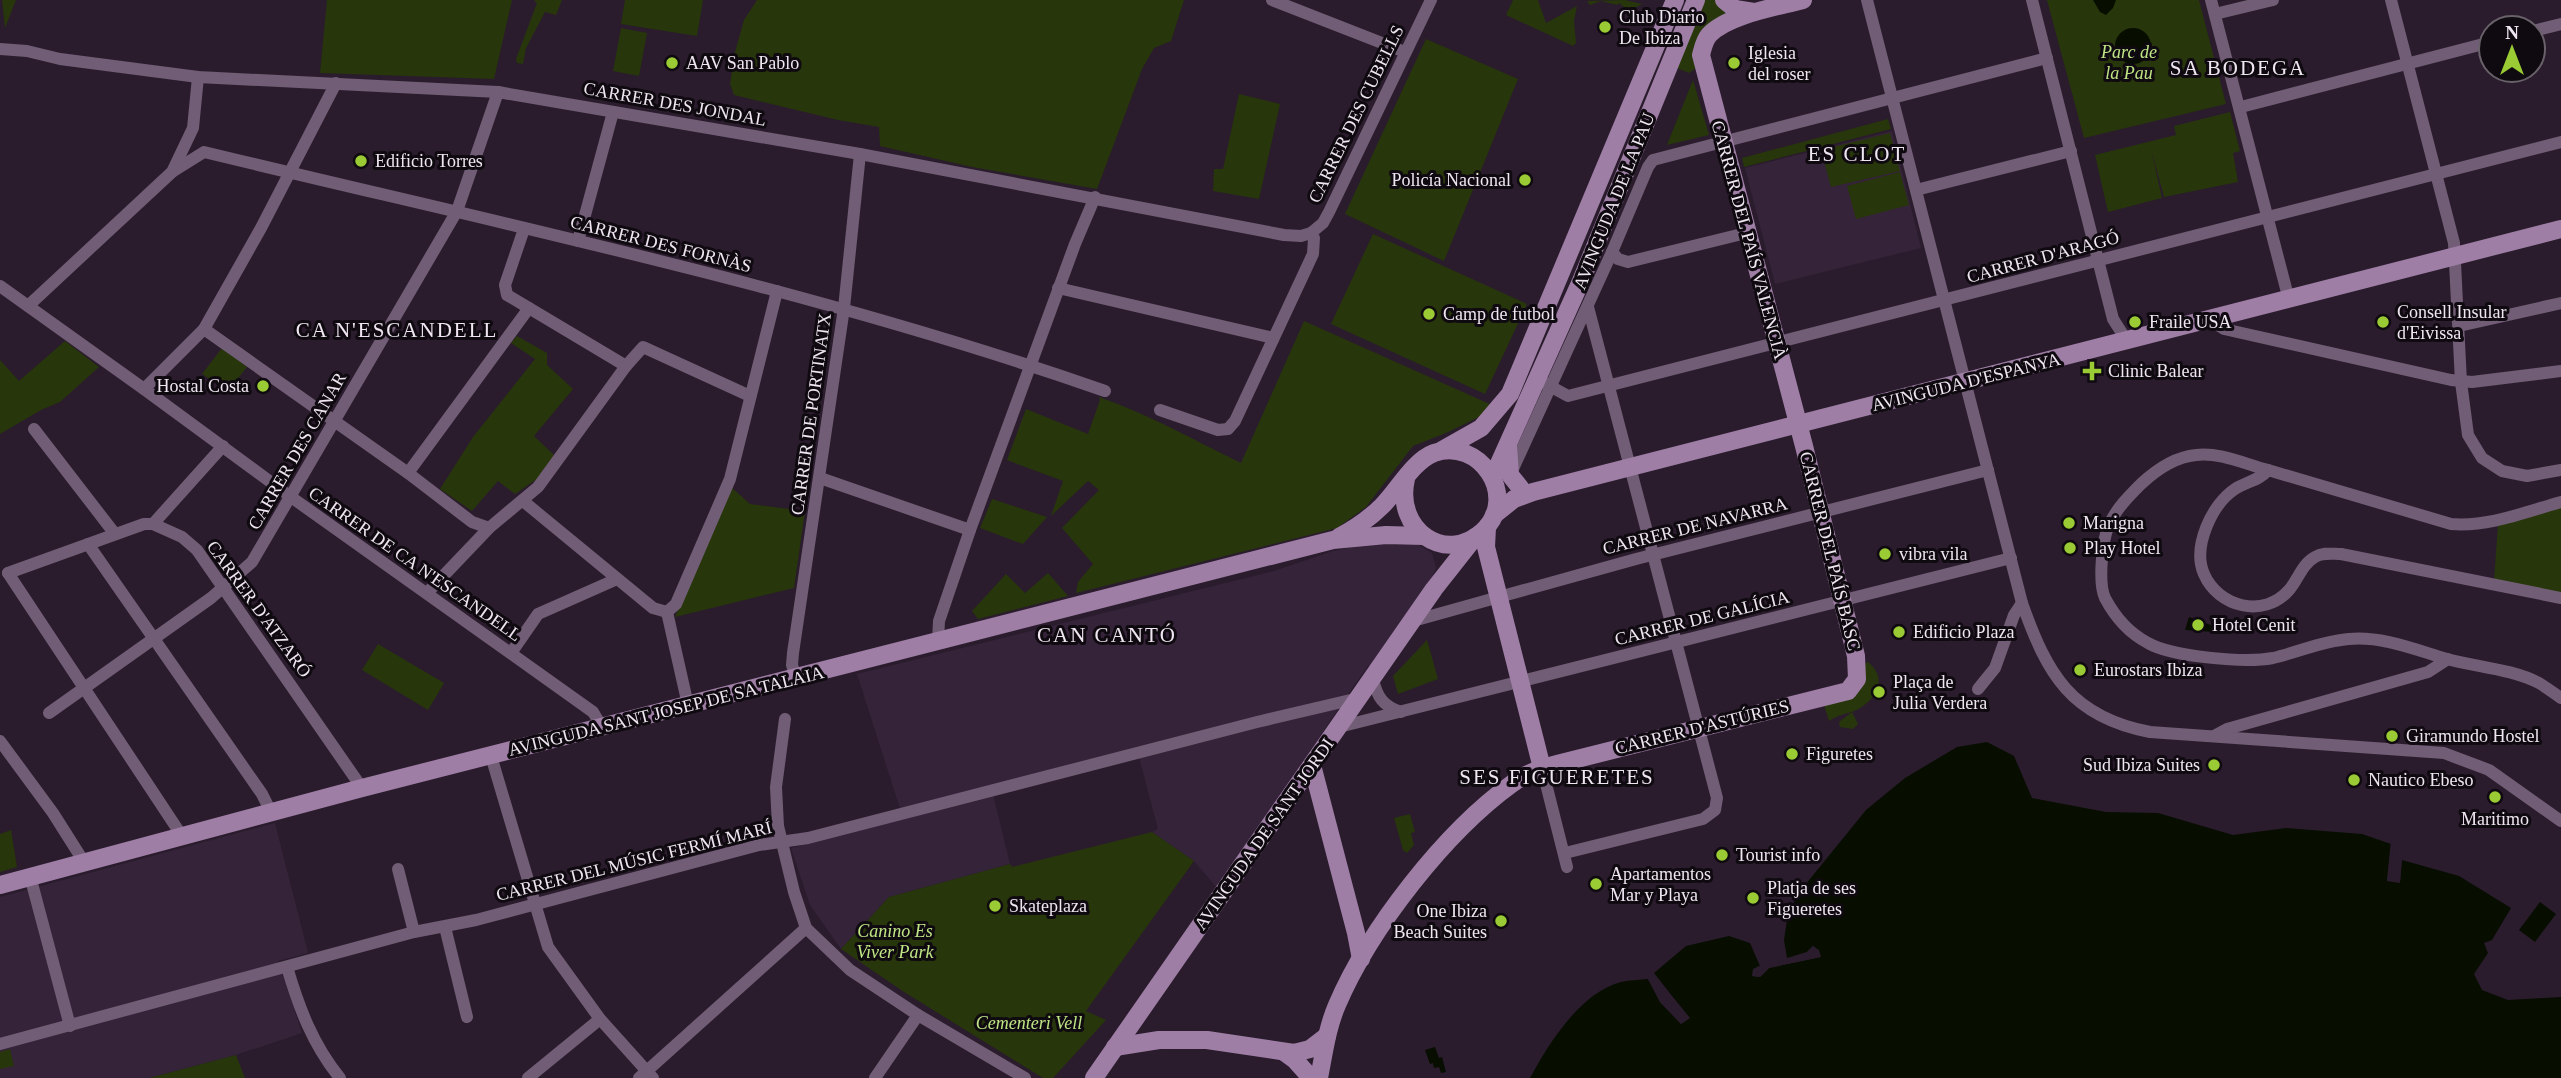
<svg xmlns="http://www.w3.org/2000/svg" width="2561" height="1078" viewBox="0 0 2561 1078" font-family="Georgia,serif">
	<style>
		.built { fill: #352339 }
		.green { fill: #27360b }
		.water { fill: #070e00 }
		.pier { fill: #2a1c2d }
		.lines { fill: none; stroke-linecap: round; stroke-linejoin: round }
		.street { stroke: #715d75; stroke-width: 12 }
		.secondary { stroke: #9e7ea5; stroke-width: 18 }
		.poi-dot { fill: #9acb34; stroke: #0f0910; stroke-width: 2.5 }
		.labels { text-anchor: middle; dominant-baseline: central; stroke-width: 6; stroke-linejoin: round; paint-order: stroke }
		.poi-label { font-size: 18px; fill: #efe6f1; stroke: #0f0910; text-anchor: start }
		.park-label { font-size: 18px; font-style: italic; fill: #bfe585; stroke: #0f0910 }
		.street-label { font-size: 18px; fill: #efe6f1; stroke: #0f0910 }
		.quarter-label { font-size: 21px; letter-spacing: 2px; fill: #efe6f1; stroke: #0f0910 }
	</style>
	<rect width="100%" height="100%" fill="#2a1c2d"/>
	<g class="built">
		<path d="M1892,131L1921,248L1775,284L1745,168Z"/>
		<path d="M1401,540L1419,545L1432,553L1436,568L1428,588L1375,664L1368,666L1353,687L1218,889L1194,861L1152,832L1158,829L1139,757L993,794L1010,864L889,897L841,949L810,905L791,848L903,818L857,674L1274,571L1333,551L1377,542Z"/>
		<path d="M275,823L308,953L278,961L302,1033L236,1055L149,1078H0V897Z"/>
	</g>
	<g class="green">
		<path d="M2,0H16L5,28Z"/>
		<path d="M327,0H512L494,79L320,73Z"/>
		<path d="M534,0H562L556,15L545,12L526,48L523,64L517,63L516,59L537,3Z"/>
		<path d="M625,0H703L697,36L621,24Z"/>
		<path d="M757,0H1184L1171,41L1154,48L1142,69L1097,189L972,167L880,146L879,127L838,120L734,95L730,84L735,52L744,20Z"/>
		<path d="M1513,0H1538L1546,23L1577,6L1574,21L1576,43L1573,46L1506,15Z"/>
		<path d="M1625,0L1642,4L1629,11L1619,3L1617,5L1601,1L1590,5L1587,1Z"/>
		<path d="M1704,0H1715L1738,14L1714,26L1696,68L1689,73L1677,68Z"/>
		<path d="M2047,0H2199L2226,104L2084,138Z"/>
		<path d="M621,28L647,33L639,76L613,71Z"/>
		<path d="M1426,39L1518,79L1444,261L1345,214Z"/>
		<path d="M1693,80L1709,135L1667,145Z"/>
		<path d="M1239,94L1280,104L1259,199L1213,191L1214,169H1223Z"/>
		<path d="M2230,112L2240,151L2233,153L2238,182L2164,197L2151,149L2162,198L2108,212L2095,155L2176,135L2174,126Z"/>
		<path d="M1888,119L1891,129L1744,167L1742,158Z"/>
		<path d="M1890,133L1900,171L1831,187L1821,150Z"/>
		<path d="M1900,172L1909,205L1856,219L1847,186Z"/>
		<path d="M1373,234L1527,304L1485,394L1331,324Z"/>
		<path d="M1304,321L1492,405L1481,416L1446,433L1413,446L1366,507L1337,528L1076,593L1078,582L1093,564L1062,528L1099,490L1088,481L1051,516L1063,481L1007,460L1026,409L1088,434L1100,400L1099,397C1148,414 1194,440 1241,463Z"/>
		<path d="M517,336L547,353V365L573,389L534,436L554,455L537,479L515,494L498,481L472,511L440,489L473,437L535,359L511,343Z"/>
		<path d="M65,341L99,367L60,402L41,410L0,434V360L19,381Z"/>
		<path d="M222,348L247,367L228,391L202,374Z"/>
		<path d="M731,487L750,504L805,511L794,588L675,617Z"/>
		<path d="M992,499L1047,517L1023,544L980,528Z"/>
		<path d="M2561,507V593L2494,581L2498,524Z"/>
		<path d="M1048,573L1068,596L978,619L972,611L1006,574L1025,593Z"/>
		<path d="M1427,640L1438,679L1398,694L1393,676Z"/>
		<path d="M378,644L444,683L428,710L362,670Z"/>
		<path d="M1868,662C1887,678 1879,696 1860,708C1851,714 1840,713 1829,721L1822,699L1849,692L1862,665Z"/>
		<path d="M1852,712L1858,724L1853,729L1840,727L1839,722Z"/>
		<path d="M1410,814L1415,832L1411,833L1414,845L1407,853L1403,850L1394,818Z"/>
		<path d="M11,830L17,867L0,872V834Z"/>
		<path d="M1152,832L1194,861L1086,1011L1106,1020L1053,1078H1043L904,992L841,949L889,897L1010,864L1012,867Z"/>
		<path d="M10,1049L14,1066L0,1069V1052Z"/>
		<path d="M236,1055L245,1078H149Z"/>
	</g>
	<g class="water">
		<path d="M2093,0H2116L2113,8L2106,15L2100,12Z"/>
		<circle cx="2133" cy="46" r="18"/>
		<path d="M2189,617L2216,627L2214,632L2185,630Z"/>
		<path d="M1987,742L2014,756L2032,798L2106,812L2158,813L2233,835L2286,828L2362,834L2391,844L2387,881L2400,882L2402,860L2459,876L2511,908L2492,940L2484,943L2488,953L2474,974L2482,990L2508,1000L2561,997V1078H1530C1549,1043 1580,993 1621,982C1630,980 1640,980 1648,979L1660,1002L1681,1024L1689,1018L1654,973L1686,946L1729,936L1750,943L1760,966L1752,976L1760,977L1769,968L1821,957L1813,946L1807,952L1787,958L1784,940L1788,913L1801,890L1866,810L1905,778L1957,747Z"/>
		<path d="M2540,902L2556,914L2535,942L2519,930Z"/>
		<path d="M1435,1047L1439,1058L1442,1057L1446,1072L1441,1073L1439,1067L1434,1068L1433,1063L1430,1064L1425,1050Z"/>
	</g>
	<g class="pier">
		<path d="M2391,840L2394,844L2390,878L2397,879L2399,859L2402,856L2400,883L2387,881Z"/>
		<path d="M1813,946L1819,950L1821,957L1769,968L1760,977L1752,976L1753,969L1763,964V968L1756,973H1759L1768,965L1807,952Z"/>
		<path d="M1654,974L1690,1018L1681,1024L1660,1002L1648,979L1651,976L1663,1000L1682,1020L1685,1017L1652,976Z"/>
	</g>
	<g class="lines">
		<g class="street">
			<path d="M1272,0L1405,52"/>
			<path d="M1867,0L2022,603C2047,674 2071,717 2150,732L2444,753L2489,770L2561,821"/>
			<path d="M2032,0L2113,319L2127,341"/>
			<path d="M2211,0L2289,300"/>
			<path d="M2391,0L2454,243L2461,382L2468,435L2482,458L2502,471L2527,476L2561,470"/>
			<path d="M2215,14L2273,0"/>
			<path d="M2533,31L2561,24"/>
			<path d="M0,49L27,51L60,59L198,77L498,92L860,154L1284,235L1301,236L1311,233"/>
			<path d="M2241,107L2491,42"/>
			<path d="M172,172L204,152C506,225 811,288 1105,391"/>
			<path d="M1916,190L2071,151"/>
			<path d="M524,229L505,285L507,295L626,366L643,347L750,396"/>
			<path d="M578,241L613,112"/>
			<path d="M1612,252L1618,259L1628,262L1746,233"/>
			<path d="M0,286L144,389L291,497L593,712L602,727"/>
			<path d="M1058,288L1273,338"/>
			<path d="M28,306L172,172L193,128L198,77"/>
			<path d="M2210,320L2224,329L2451,380L2472,382L2561,371"/>
			<path d="M2459,326L2561,303"/>
			<path d="M204,329L408,473L472,522L489,528"/>
			<path d="M1537,379L1568,396L2561,142"/>
			<path d="M144,389L204,329L261,228L336,83"/>
			<path d="M1160,410L1218,430L1228,429L1235,421L1313,254L1314,238L1311,233L1323,223L1329,212L1431,0"/>
			<path d="M34,429L115,534"/>
			<path d="M2268,470C2245,464 2219,452 2196,455C2174,457 2156,470 2141,484C2128,497 2116,509 2109,525C2102,540 2098,583 2105,598C2115,617 2129,633 2148,643C2172,657 2245,663 2273,658C2299,652 2322,641 2349,639C2383,636 2416,650 2447,659C2477,667 2512,669 2539,683C2547,688 2554,693 2561,698"/>
			<path d="M1512,471L1612,252L1648,167L1653,160L2047,58"/>
			<path d="M408,473L529,308"/>
			<path d="M820,478L970,530"/>
			<path d="M523,501L653,608L667,612"/>
			<path d="M2561,502C2525,512 2489,527 2451,524L2268,470C2260,480 2246,482 2235,489C2212,504 2192,547 2204,574C2218,607 2264,619 2289,590C2298,580 2302,564 2315,557C2323,552 2332,554 2341,554L2561,598"/>
			<path d="M153,524L223,446"/>
			<path d="M88,544L262,794L271,812"/>
			<path d="M8,573L144,524H153L182,537L197,550L362,788"/>
			<path d="M8,573L182,836"/>
			<path d="M427,593L489,528L538,487L626,366"/>
			<path d="M667,612L676,604L730,479L777,291"/>
			<path d="M667,612L688,705"/>
			<path d="M1413,621L1636,559L1988,470"/>
			<path d="M938,641L939,621L970,530L1075,244L1095,197"/>
			<path d="M511,653L538,614L617,579"/>
			<path d="M796,678L792,665L793,653L844,308L860,154"/>
			<path d="M1373,679C1377,697 1383,706 1401,712"/>
			<path d="M1978,689L1995,668L2014,615L2022,603"/>
			<path d="M49,713L211,598L252,562L457,211L498,92"/>
			<path d="M785,719L776,787L778,826L794,892L806,928L850,970L918,1015L1025,1078"/>
			<path d="M1339,727L2011,558"/>
			<path d="M2214,736L2227,729L2428,672L2448,659"/>
			<path d="M0,741L53,813L84,862"/>
			<path d="M491,756L548,947L600,1019L653,1078"/>
			<path d="M1542,768L1567,867"/>
			<path d="M1565,853L1703,819L1715,810L1717,798L1588,307"/>
			<path d="M398,869L414,932"/>
			<path d="M30,876L70,1026"/>
			<path d="M445,927L467,1017"/>
			<path d="M287,967C299,1008 313,1045 340,1078"/>
			<path d="M0,1044L414,932L476,920L759,845L808,838L1257,722L1359,698"/>
			<path d="M528,1078L600,1019"/>
			<path d="M639,1078L806,928"/>
			<path d="M875,1078L918,1015"/>
		</g>
		<g class="secondary">
			<path d="M1724,0L1735,9L1754,12"/>
			<path d="M1508,446L1510,475L1522,490"/>
			<path d="M1442,450L1481,428L1510,394L1675,0"/>
			<path d="M1493,477L1581,281L1696,0"/>
			<path d="M1494,515L1514,499L1533,492L2561,229"/>
			<path d="M1487,527L1486,547L1542,768"/>
			<path d="M1339,537C1354,529 1370,518 1382,506C1398,490 1413,461 1434,453C1479,437 1520,496 1483,531C1445,566 1394,529 1406,479"/>
			<path d="M1312,765L1356,933L1361,959"/>
			<path d="M0,885L362,788L1333,540L1386,535L1424,536"/>
			<path d="M1115,1047L1159,1040H1207L1294,1053L1310,1049L1327,1036"/>
			<path d="M1284,1052L1295,1060L1311,1078"/>
			<path d="M1094,1078L1434,589L1475,537"/>
			<path d="M1319,1078C1324,1053 1327,1028 1337,1005C1370,928 1445,832 1513,783C1526,773 1541,768 1557,764L1848,691L1857,679L1856,656L1804,446L1701,55C1703,48 1704,41 1709,35C1727,15 1777,7 1803,0"/>
		</g>
	</g>
	<g class="poi-dot">
		<circle cx="1605" cy="27" r="7"/>
		<circle cx="672" cy="63" r="7"/>
		<circle cx="1734" cy="63" r="7"/>
		<circle cx="361" cy="161" r="7"/>
		<circle cx="1525" cy="180" r="7"/>
		<circle cx="1429" cy="314" r="7"/>
		<circle cx="2135" cy="322" r="7"/>
		<circle cx="2383" cy="322" r="7"/>
		<path d="M2088.5 360.5h7v7h7v7h-7v7h-7v-7h-7v-7h7z"/>
		<circle cx="263" cy="386" r="7"/>
		<circle cx="2069" cy="523" r="7"/>
		<circle cx="2070" cy="548" r="7"/>
		<circle cx="1885" cy="554" r="7"/>
		<circle cx="2198" cy="625" r="7"/>
		<circle cx="1899" cy="632" r="7"/>
		<circle cx="2080" cy="670" r="7"/>
		<circle cx="1879" cy="692" r="7"/>
		<circle cx="2392" cy="736" r="7"/>
		<circle cx="1792" cy="754" r="7"/>
		<circle cx="2214" cy="765" r="7"/>
		<circle cx="2354" cy="780" r="7"/>
		<circle cx="2495" cy="797" r="7"/>
		<circle cx="1722" cy="855" r="7"/>
		<circle cx="1596" cy="884" r="7"/>
		<circle cx="1753" cy="898" r="7"/>
		<circle cx="995" cy="906" r="7"/>
		<circle cx="1501" cy="921" r="7"/>
	</g>
	<g class="labels">
		<g class="poi-label">
			<text x="1619" y="17">Club Diario<tspan x="1619" dy="21">De Ibiza</tspan></text>
			<text x="1748" y="53">Iglesia<tspan x="1748" dy="21">del roser</tspan></text>
			<text x="686" y="63">AAV San Pablo</text>
			<text x="375" y="161">Edificio Torres</text>
			<text x="1511" y="180" text-anchor="end">Policía Nacional</text>
			<text x="2397" y="312">Consell Insular<tspan x="2397" dy="21">d'Eivissa</tspan></text>
			<text x="1443" y="314">Camp de futbol</text>
			<text x="2149" y="322">Fraile USA</text>
			<text x="2108" y="371">Clinic Balear</text>
			<text x="249" y="386" text-anchor="end">Hostal Costa</text>
			<text x="2083" y="523">Marigna</text>
			<text x="2084" y="548">Play Hotel</text>
			<text x="1899" y="554">vibra vila</text>
			<text x="2212" y="625">Hotel Cenit</text>
			<text x="1913" y="632">Edificio Plaza</text>
			<text x="2094" y="670">Eurostars Ibiza</text>
			<text x="1893" y="682">Plaça de<tspan x="1893" dy="21">Julia Verdera</tspan></text>
			<text x="2406" y="736">Giramundo Hostel</text>
			<text x="1806" y="754">Figuretes</text>
			<text x="2200" y="765" text-anchor="end">Sud Ibiza Suites</text>
			<text x="2368" y="780">Nautico Ebeso</text>
			<text x="2495" y="819" text-anchor="middle">Maritimo</text>
			<text x="1736" y="855">Tourist info</text>
			<text x="1610" y="874">Apartamentos<tspan x="1610" dy="21">Mar y Playa</tspan></text>
			<text x="1767" y="888">Platja de ses<tspan x="1767" dy="21">Figueretes</tspan></text>
			<text x="1009" y="906">Skateplaza</text>
			<text x="1487" y="911" text-anchor="end">One Ibiza<tspan x="1487" dy="21">Beach Suites</tspan></text>
		</g>
		<g class="park-label">
			<text x="2129" y="52">Parc de<tspan x="2129" dy="21">la Pau</tspan></text>
			<text x="895" y="931">Canino Es<tspan x="895" dy="21">Viver Park</tspan></text>
			<text x="1029" y="1023">Cementeri Vell</text>
		</g>
		<g class="street-label">
			<text transform="translate(675 104) rotate(10)">CARRER DES JONDAL</text>
			<text transform="translate(1356 114) rotate(-64)">CARRER DES CUBELLS</text>
			<text transform="translate(1614 201) rotate(-68)">AVINGUDA DE LA PAU</text>
			<text transform="translate(1749 240) rotate(75)">CARRER DEL PAÍS VALENCIÀ</text>
			<text transform="translate(661 244) rotate(14)">CARRER DES FORNÀS</text>
			<text transform="translate(2043 257) rotate(-15)">CARRER D'ARAGÓ</text>
			<text transform="translate(1966 382) rotate(-14)">AVINGUDA D'ESPANYA</text>
			<text transform="translate(811 414) rotate(-82)">CARRER DE PORTINATX</text>
			<text transform="translate(297 451) rotate(-60)">CARRER DES CANAR</text>
			<text transform="translate(1695 526) rotate(-14)">CARRER DE NAVARRA</text>
			<text transform="translate(1830 551) rotate(76)">CARRER DEL PAÍS BASC</text>
			<text transform="translate(415 564) rotate(35)">CARRER DE CA N'ESCANDELL</text>
			<text transform="translate(259 609) rotate(54)">CARRER D'ATZARÓ</text>
			<text transform="translate(1702 618) rotate(-14)">CARRER DE GALÍCIA</text>
			<text transform="translate(666 711) rotate(-14)">AVINGUDA SANT JOSEP DE SA TALAIA</text>
			<text transform="translate(1702 727) rotate(-14)">CARRER D'ASTÚRIES</text>
			<text transform="translate(1264 834) rotate(-55)">AVINGUDA DE SANT JORDI</text>
			<text transform="translate(634 861) rotate(-14)">CARRER DEL MÚSIC FERMÍ MARÍ</text>
		</g>
		<g class="quarter-label">
			<text x="2238" y="68">SA BODEGA</text>
			<text x="1857" y="154">ES CLOT</text>
			<text x="397" y="330">CA N'ESCANDELL</text>
			<text x="1107" y="635">CAN CANTÓ</text>
			<text x="1557" y="777">SES FIGUERETES</text>
		</g>
	</g>
	<g transform="translate(2512 49)"><circle r="33" fill="#0f0910" stroke="#69616a" stroke-width="2"/>
	<path d="M0-5L12 26L0 18L-12 26Z" fill="#9acb34"/>
	<text y="-10" font-size="19" font-weight="bold" text-anchor="middle" fill="#efe6f1">N</text>
	</g>
</svg>
